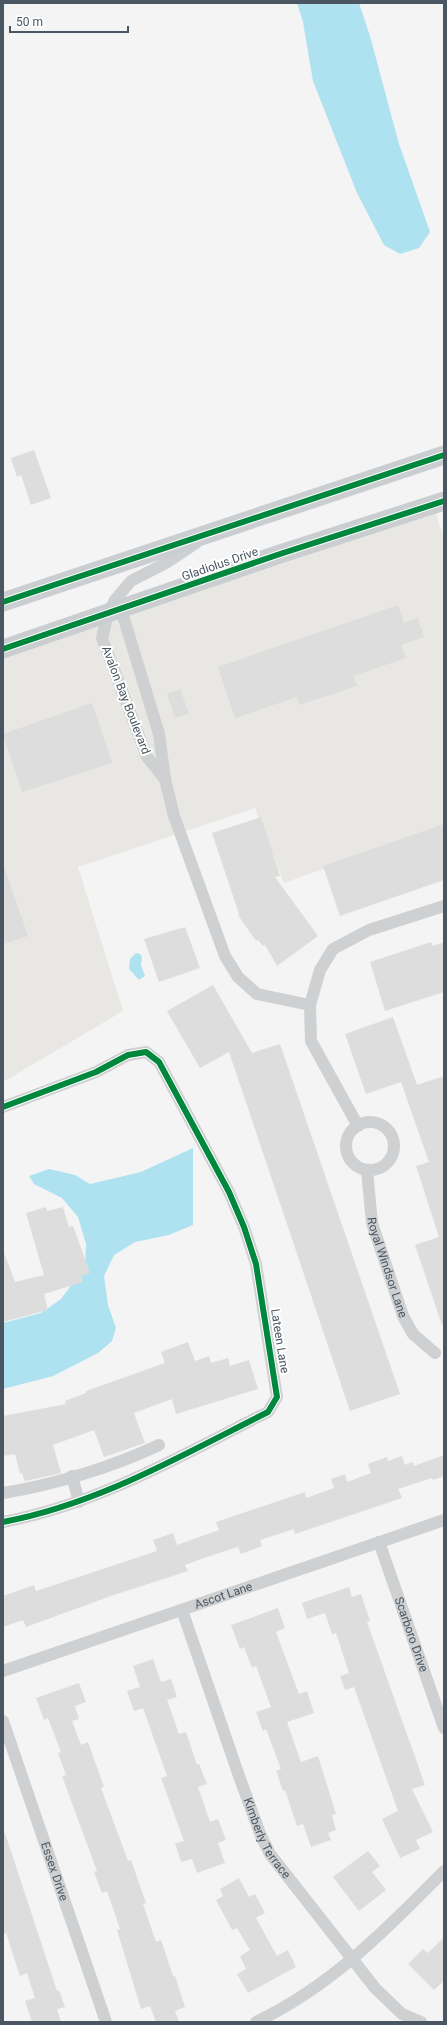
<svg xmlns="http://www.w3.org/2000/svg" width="447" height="2025" viewBox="0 0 447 2025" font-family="Roboto,sans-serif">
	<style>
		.commercial { fill: #e8e7e3 }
		.water { fill: #aee2f0 }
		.building { fill: #ddddde }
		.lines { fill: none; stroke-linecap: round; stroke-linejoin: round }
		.street { stroke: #ced0d2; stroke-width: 12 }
		.primary { stroke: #caced1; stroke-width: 19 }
		.cycleway-casing { stroke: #fff; stroke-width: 8 }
		.cycleway { stroke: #00873e; stroke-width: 6 }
		.labels { text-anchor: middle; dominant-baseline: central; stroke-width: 4; stroke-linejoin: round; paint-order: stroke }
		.street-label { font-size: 12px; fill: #4a5661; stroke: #fff }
	</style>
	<rect width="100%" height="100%" fill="#f4f4f4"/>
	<path class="commercial" d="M436,513L440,527L439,529L441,528L444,538V825L284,883L255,808L78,867L123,1011L3,1082V659L283,563Z"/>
	<g class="water">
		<path d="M297,3H359L370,36L399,144L430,232L419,248L400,254L384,245L357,193L313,81L303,22Z"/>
		<path d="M136,953L140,954L142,957L141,965L145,976L139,980L129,969L130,959Z"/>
		<path d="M193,1148V1225L169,1235L135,1242L114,1255L104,1276L108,1305L116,1328L112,1341L98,1353L53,1376L3,1389V1323L41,1313L61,1299L85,1267L86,1244L78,1217L62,1198L34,1184L29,1176L49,1169L75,1175L90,1184L141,1172Z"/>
	</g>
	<g class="building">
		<path d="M34,450L51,498L31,505L21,475L17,477L11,458Z"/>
		<path d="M398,605L404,623L418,618L424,637L401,645L406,658L353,676L357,686L299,705L297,697L235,718L218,667Z"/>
		<path d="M180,689L189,714L175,718L167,694Z"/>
		<path d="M92,703L112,763L22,792L3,734Z"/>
		<path d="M261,817L280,876L275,877L318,936L277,966L265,945L263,946L258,940L256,941L238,915L239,914L212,833Z"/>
		<path d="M444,824V880L340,916L323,866Z"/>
		<path d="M3,869H5L28,936L3,944Z"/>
		<path d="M185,927L200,968L159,982L144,939Z"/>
		<path d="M431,942L433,946L444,942V992L385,1011L370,962Z"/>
		<path d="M213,985L252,1053L280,1044L400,1394L350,1411L229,1052L200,1068L167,1011Z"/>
		<path d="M393,1017L417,1085L444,1076V1325H442L415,1245L439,1237L416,1166L429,1162L401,1082L366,1094L345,1034Z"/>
		<path d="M46,1207L47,1211L63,1207L69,1227L73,1226L90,1273L81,1276L83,1282L44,1294L48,1310L3,1322V1255H5L15,1282L44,1275L26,1213Z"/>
		<path d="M188,1342L195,1361L209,1356L211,1363L228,1358L230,1366L249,1360L258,1389L176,1414L172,1399L134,1413L145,1443L104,1457L94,1430L53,1445L61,1473L53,1475L25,1481L22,1473L20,1474L15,1454L3,1456V1416L66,1404L65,1401L86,1393V1391L165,1363L161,1352Z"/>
		<path d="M444,1455V1476L433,1480L432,1478L398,1489L402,1498L295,1534L294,1529L260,1540L262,1546L241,1554L238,1547L207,1557L185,1565L188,1571L111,1596L26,1627L23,1620L3,1627V1596L34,1585L36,1591L157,1551L153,1540L173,1533L177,1545L219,1530L216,1522L305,1492L306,1498L334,1488L331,1479L345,1474L347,1482L371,1473L368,1464L387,1457L388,1461L402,1456L405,1465L413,1462L414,1466Z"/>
		<path d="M349,1587L352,1597L361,1594L370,1621L367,1622L425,1785L412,1789L433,1832L416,1840L420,1849L400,1858L382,1819L398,1811L354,1687L345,1690L340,1676L349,1673L336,1633L332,1634L325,1613L307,1619L302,1603Z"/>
		<path d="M278,1608L285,1628L276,1632L299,1694L307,1691L314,1713L287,1722L301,1762L318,1756L336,1814L332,1815L336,1830L328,1833L331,1840L311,1847L303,1824L297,1826L285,1790L283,1791L276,1771L281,1769L266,1729L263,1731L256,1712L271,1707L256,1666L252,1668L244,1647L240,1649L231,1625Z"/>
		<path d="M153,1659L161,1682L171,1679L177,1697L167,1700L179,1734L186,1732L197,1765L199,1764L207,1784L198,1787L210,1822L218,1819L226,1840L218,1843L225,1863L197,1873L192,1859L181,1862L175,1843L184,1841L161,1778L167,1776L143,1708L134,1711L127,1691L140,1687L133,1666Z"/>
		<path d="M79,1683L86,1702L75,1706L79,1719L72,1721L81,1745L88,1742L104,1787L101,1788L128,1861L131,1860L146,1903L143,1904L156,1942L161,1940L173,1976H175L185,2007L175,2011L179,2022H156L150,2006L141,2009L117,1930L120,1929L107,1891L102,1893L94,1872L97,1871L62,1776L66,1775L58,1753L61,1752L48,1718L44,1720L36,1698Z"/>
		<path d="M5,1833L57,1991L59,1990L65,2007L57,2009L61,2022H32L25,2001L35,1998L27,1973L20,1976L6,1933L3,1934V1834Z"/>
		<path d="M368,1851L380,1866L372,1872L386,1890L359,1911L333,1877Z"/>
		<path d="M239,1878L249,1897L255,1894L265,1913L256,1918L277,1956L288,1950L296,1967L248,1993L237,1974L246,1969L240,1956L250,1950L237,1928L232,1930L216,1900L223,1896L220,1889Z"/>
		<path d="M444,1937V1981L434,1990L408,1964L423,1949L428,1953Z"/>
	</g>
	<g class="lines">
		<g class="street">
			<path d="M121,609L159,734L165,779L174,816L225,956L238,977L257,994L310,1005"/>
			<path d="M165,779L147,757L102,638L108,614L115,600L131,581L166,563L196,543"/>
			<path d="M3,1107L96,1072L128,1055L146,1052L159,1062L229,1192L244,1227L256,1264L277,1397L268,1412C182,1455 99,1504 3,1522"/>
			<circle cx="370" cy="1146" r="24"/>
			<path d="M358,1126L311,1041L310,1005L320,970L333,949L369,930L444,906"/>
			<path id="s1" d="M367,1170L372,1223L403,1316L413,1334L435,1353"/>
			<path d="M72,1476L79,1502"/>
			<path d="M3,1493C53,1485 113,1467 159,1445"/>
			<path id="s2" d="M379,1542L444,1728"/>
			<path id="s3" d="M182,1610L239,1776L261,1836L270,1854L375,1988L402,2014L421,2022"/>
			<path id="s4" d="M3,1671L444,1520"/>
			<path id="s5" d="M3,1721L106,2022"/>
			<path d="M256,2022C330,1987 387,1929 444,1871"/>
		</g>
		<g class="primary">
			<path d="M3,602L444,455"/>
			<path d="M3,649L280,554L444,501"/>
		</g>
		<defs>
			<g id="cycleway">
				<path d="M3,602L444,455"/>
				<path d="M3,649L280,554L444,501"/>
				<path d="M3,1107L96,1072L128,1055L146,1052L159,1062L229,1192L244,1227L256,1264L277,1397L268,1412C182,1455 99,1504 3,1522"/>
			</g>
		</defs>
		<use href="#cycleway" class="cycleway-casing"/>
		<use href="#cycleway" class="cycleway"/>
	</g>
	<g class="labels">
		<g class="street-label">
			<text transform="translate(220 564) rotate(-19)">Gladiolus Drive</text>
			<text transform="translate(126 700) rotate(69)">Avalon Bay Boulevard</text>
			<text stroke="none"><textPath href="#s1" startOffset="100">Royal Windsor Lane</textPath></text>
			<text transform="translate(280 1341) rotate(81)">Lateen Lane</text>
			<text stroke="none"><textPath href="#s4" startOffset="233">Ascot Lane</textPath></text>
			<text stroke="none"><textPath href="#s2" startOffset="98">Scarboro Drive</textPath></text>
			<text stroke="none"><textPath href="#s3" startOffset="244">Kimberly Terrace</textPath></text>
			<text stroke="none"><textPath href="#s5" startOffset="159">Essex Drive</textPath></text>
		</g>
	</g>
	<rect width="447" height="2025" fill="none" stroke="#4a5661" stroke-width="8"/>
	<path d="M10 26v6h118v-6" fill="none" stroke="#4a5661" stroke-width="2"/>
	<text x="16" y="26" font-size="12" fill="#4a5661" stroke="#ffffff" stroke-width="3" paint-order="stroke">50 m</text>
</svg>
